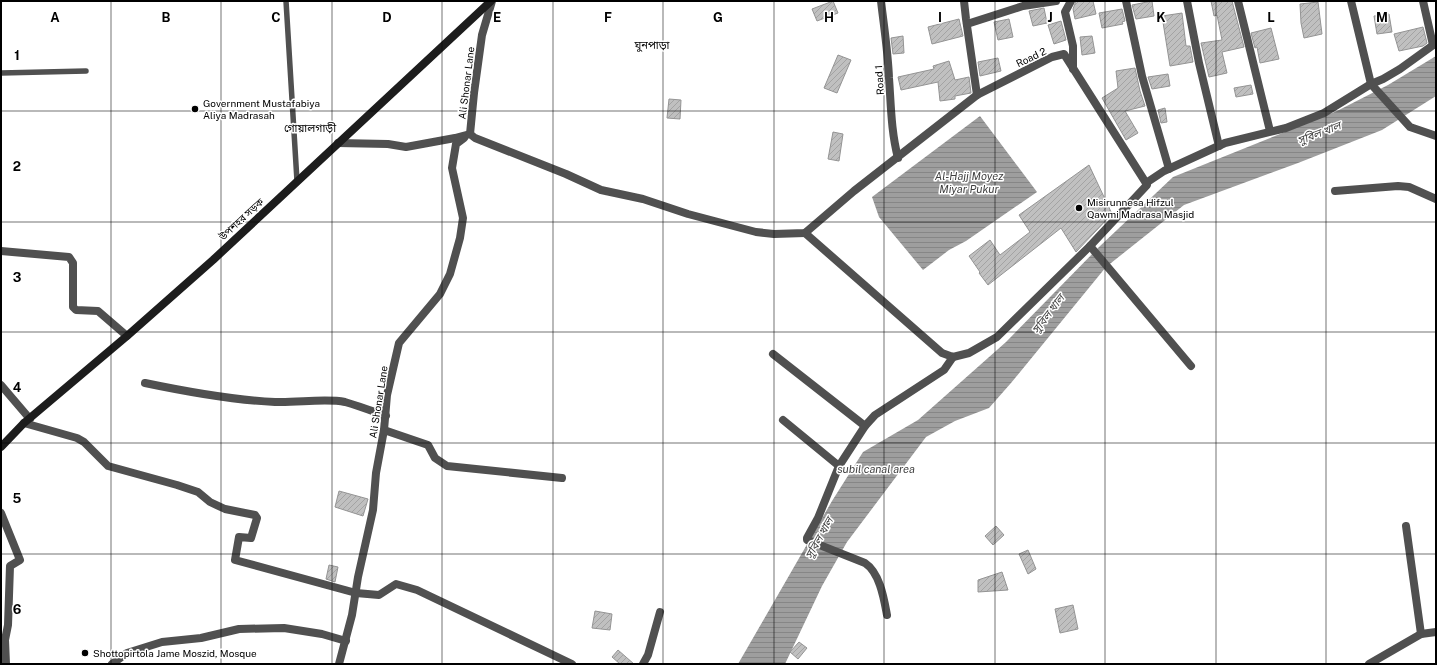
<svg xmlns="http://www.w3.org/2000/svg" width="1437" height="665" viewBox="0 0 1437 665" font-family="'Public Sans','Noto Sans Bengali',sans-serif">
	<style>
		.water { fill: url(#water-rules) }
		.building { fill: url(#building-hatch); stroke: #949494 }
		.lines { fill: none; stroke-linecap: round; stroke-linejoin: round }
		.lane { stroke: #505050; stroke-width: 5.5 }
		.street { stroke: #505050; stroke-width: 8 }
		.secondary { stroke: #1d1d1d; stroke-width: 8 }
		.grid { fill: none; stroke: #000; stroke-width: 1; stroke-opacity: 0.55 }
		.poi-dot { fill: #000; stroke: #fff; stroke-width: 1.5 }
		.labels { text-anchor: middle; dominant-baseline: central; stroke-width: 3; stroke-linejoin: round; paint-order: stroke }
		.street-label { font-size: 10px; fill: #000; stroke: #fff }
		.poi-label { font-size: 10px; fill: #000; stroke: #fff; text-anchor: start }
		.neighbourhood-label { font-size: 11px; fill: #000; stroke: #fff }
		.water-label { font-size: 11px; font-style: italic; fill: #3f3f3f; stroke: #fff }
		.grid-label { font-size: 13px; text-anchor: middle; font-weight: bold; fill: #000; stroke: #fff; stroke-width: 3; stroke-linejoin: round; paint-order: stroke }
	</style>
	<defs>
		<pattern id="water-rules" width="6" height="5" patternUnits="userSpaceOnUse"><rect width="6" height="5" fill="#9e9e9e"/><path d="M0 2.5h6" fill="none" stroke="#868686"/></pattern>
		<pattern id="building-hatch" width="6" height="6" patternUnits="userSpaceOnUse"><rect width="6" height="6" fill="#c0c0c0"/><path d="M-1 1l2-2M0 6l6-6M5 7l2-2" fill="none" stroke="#a3a3a3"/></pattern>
	</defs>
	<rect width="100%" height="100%" fill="#fff"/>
	<g class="water">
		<path d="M1436,56V96L1382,130L1298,163L1184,205L1106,267L1011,383L989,408L955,421L926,437L847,542L822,586L785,664H738L832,501L863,452L918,420L1006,342L1099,247L1173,177L1337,111L1388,85Z"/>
		<path d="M980,116L1037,192L966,241L949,250L923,270L879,217L872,197Z"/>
	</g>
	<g class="building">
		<path d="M833,1L838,13L817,21L812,9Z"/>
		<path d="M1076,1H1093L1096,14L1075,19L1073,9Z"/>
		<path d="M1152,1L1154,16L1136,19L1132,5Z"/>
		<path d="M1211,1H1232L1244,47L1222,52L1227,73L1209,77L1201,43L1222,40L1217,15L1214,16Z"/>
		<path d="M1318,2L1322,34L1304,38L1301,23L1300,4Z"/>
		<path d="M1044,8L1047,23L1033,26L1029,11Z"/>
		<path d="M1122,9L1125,21L1122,22L1123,24L1102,28L1099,13Z"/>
		<path d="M1182,13L1186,46H1190L1193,62L1170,66L1162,16Z"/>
		<path d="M1389,14L1392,32L1377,34L1374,16Z"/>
		<path d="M959,19L963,36L932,44L928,27Z"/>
		<path d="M1009,19L1013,37L998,40L994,22Z"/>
		<path d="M1061,21L1066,40L1054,44L1048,25Z"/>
		<path d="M1423,27L1427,43L1423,46L1399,51L1394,34Z"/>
		<path d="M1271,28L1279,59L1260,63L1257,47L1255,48L1251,33Z"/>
		<path d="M903,36L904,53L893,54L891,38Z"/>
		<path d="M1092,36L1095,53L1082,55L1080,37Z"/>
		<path d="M838,55L851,60L837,93L824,88Z"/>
		<path d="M998,58L1001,71L980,76L978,62Z"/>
		<path d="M949,61L955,80L969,77L971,93L955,96V99L940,101L938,82L901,90L898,77L934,69L933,66Z"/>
		<path d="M1135,68L1140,91L1145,106L1125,111L1138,133L1126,140L1102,98L1118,88L1116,71Z"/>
		<path d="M1168,74L1170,86L1152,89L1148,77Z"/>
		<path d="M1251,85L1253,94L1236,97L1234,88Z"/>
		<path d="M669,99L681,100L680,119L667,118Z"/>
		<path d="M1165,108L1167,122L1161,123L1158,110Z"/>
		<path d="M833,132L843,134L839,161L828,159Z"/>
		<path d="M1089,165L1112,214L1076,252L1061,228L988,285L979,273L980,272L969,256L990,240L1000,255L1030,232L1019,215Z"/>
		<path d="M339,491L368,499L363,516L335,507Z"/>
		<path d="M996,526L1004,535L993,545L985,536Z"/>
		<path d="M1028,550L1036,569L1028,574L1019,554Z"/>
		<path d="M329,565L338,567L335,582L326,579Z"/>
		<path d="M1002,572L1008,590L978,592V580Z"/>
		<path d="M1073,605L1078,629L1060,633L1055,609Z"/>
		<path d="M595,611L612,614L610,630L592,628Z"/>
		<path d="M799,642L807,648L798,659L790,652Z"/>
		<path d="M618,650L634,664H620L612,657Z"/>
	</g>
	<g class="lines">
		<g class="lane">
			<path d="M286,1L297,181"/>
			<path d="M1,73L86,71"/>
		</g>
		<g class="street">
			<path d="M881,1C884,27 888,52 889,78C891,105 891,131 898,158"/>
			<path d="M964,1L966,19L977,95"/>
			<path d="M1071,1L1065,12L1073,46V69"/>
			<path d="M1126,1L1142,76L1169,169"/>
			<path d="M1187,1L1199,63L1219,146"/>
			<path d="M1238,1L1270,131"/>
			<path d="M1351,1L1371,84L1410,127L1436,136"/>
			<path d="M1423,1L1433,45"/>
			<path d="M967,24L1023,6L1056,1"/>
			<path d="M470,134L474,93L482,35L492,1"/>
			<path d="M338,143L388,144L406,147L455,138L470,134L475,138L566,174L601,190L643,199L688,214L756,232L774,234L805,233L854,191L977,95L1052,57L1064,54L1146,183"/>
			<path d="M1335,191L1398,186L1409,187L1436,199"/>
			<path d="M805,233L942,353L953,357L969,353L997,337L1090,246L1147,185L1146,183L1164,171L1225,143L1286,128L1324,113L1371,84L1383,79L1400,69L1436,43"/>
			<path d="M1090,246L1191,366"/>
			<path d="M1,251L69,257L73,263V307L76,310L98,311L127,336"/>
			<path d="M773,354L865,426"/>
			<path d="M145,383C188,392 231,400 275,402C297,403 325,398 345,402C359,406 372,411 386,416"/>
			<path d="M1,385L30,419"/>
			<path d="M783,420L839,466"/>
			<path d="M24,423L77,438L84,442L108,466L177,485L198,492L210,502L225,509L255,515L257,518L251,538L239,537L235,560L356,593L379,595L396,584L417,590L572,664"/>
			<path d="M384,430L428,445L435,458L447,466L562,478"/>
			<path d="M1,513L20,560L10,566L8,625L5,640L6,664"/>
			<path d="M1406,526L1421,634"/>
			<path d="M887,615C884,599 880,573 865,563L807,540V538L818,518L839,466L865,426L875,415L944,370L953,357"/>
			<path d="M112,664L127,653L162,642L201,638L239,629L284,628L322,634L346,641"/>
			<path d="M339,664L352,615L358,577L373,510L376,473L384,430L387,395L399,343L440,294L450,274L460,238L463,218L452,168L456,144L464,138"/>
			<path d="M643,664L648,655L660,612"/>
			<path d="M1369,664L1421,634L1436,632"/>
		</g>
		<path class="secondary" d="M1,447L24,423L127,336L213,260L491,1"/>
	</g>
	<path class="grid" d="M111,1V664M221,1V664M332,1V664M442,1V664M553,1V664M663,1V664M774,1V664M884,1V664M995,1V664M1105,1V664M1216,1V664M1326,1V664M1,111H1436M1,222H1436M1,332H1436M1,443H1436M1,554H1436"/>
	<g class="poi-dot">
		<circle cx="195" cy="109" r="4"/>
		<circle cx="1079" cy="208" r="4"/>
		<circle cx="85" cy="653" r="4"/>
	</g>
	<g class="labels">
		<g class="street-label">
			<text transform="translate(1031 57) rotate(-26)">Road 2</text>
			<text transform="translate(879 80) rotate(-94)">Road 1</text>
			<text transform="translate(466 83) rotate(-83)">Ali Shonar Lane</text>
			<text transform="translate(241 219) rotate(-43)">উপশহর সড়ক</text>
			<text transform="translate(378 402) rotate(-81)">Ali Shonar Lane</text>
		</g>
		<g class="poi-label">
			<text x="203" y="103">Government Mustafabiya<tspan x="203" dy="12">Aliya Madrasah</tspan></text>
			<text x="1087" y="202">Misirunnesa Hifzul<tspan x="1087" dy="12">Qawmi Madrasa Masjid</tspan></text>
			<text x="93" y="653">Shottopirtola Jame Moszid, Mosque</text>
		</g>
		<g class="neighbourhood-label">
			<text x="652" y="45">ঘুনপাড়া</text>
			<text x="310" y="128">গোয়ালগাড়ী</text>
		</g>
		<g class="water-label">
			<text transform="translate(1319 133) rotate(-21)">সুবিল খাল</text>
			<text x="969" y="176">Al-Hajj Moyez<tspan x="969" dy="13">Miyar Pukur</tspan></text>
			<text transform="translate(1048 314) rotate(-53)">সুবিল খাল</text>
			<text x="876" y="469">subil canal area</text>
			<text transform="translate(819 538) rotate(-61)">সুবিল খাল</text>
		</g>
	</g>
	<g class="grid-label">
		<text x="55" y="22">A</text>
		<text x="166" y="22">B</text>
		<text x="276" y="22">C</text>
		<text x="387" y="22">D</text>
		<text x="497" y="22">E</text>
		<text x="608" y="22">F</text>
		<text x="718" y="22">G</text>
		<text x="829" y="22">H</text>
		<text x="940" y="22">I</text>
		<text x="1050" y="22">J</text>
		<text x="1161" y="22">K</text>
		<text x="1271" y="22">L</text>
		<text x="1382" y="22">M</text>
		<text x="17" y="60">1</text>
		<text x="17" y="171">2</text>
		<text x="17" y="282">3</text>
		<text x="17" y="392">4</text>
		<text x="17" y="503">5</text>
		<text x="17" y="614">6</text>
	</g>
	<rect width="1437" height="665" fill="none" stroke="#000000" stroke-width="4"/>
</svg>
